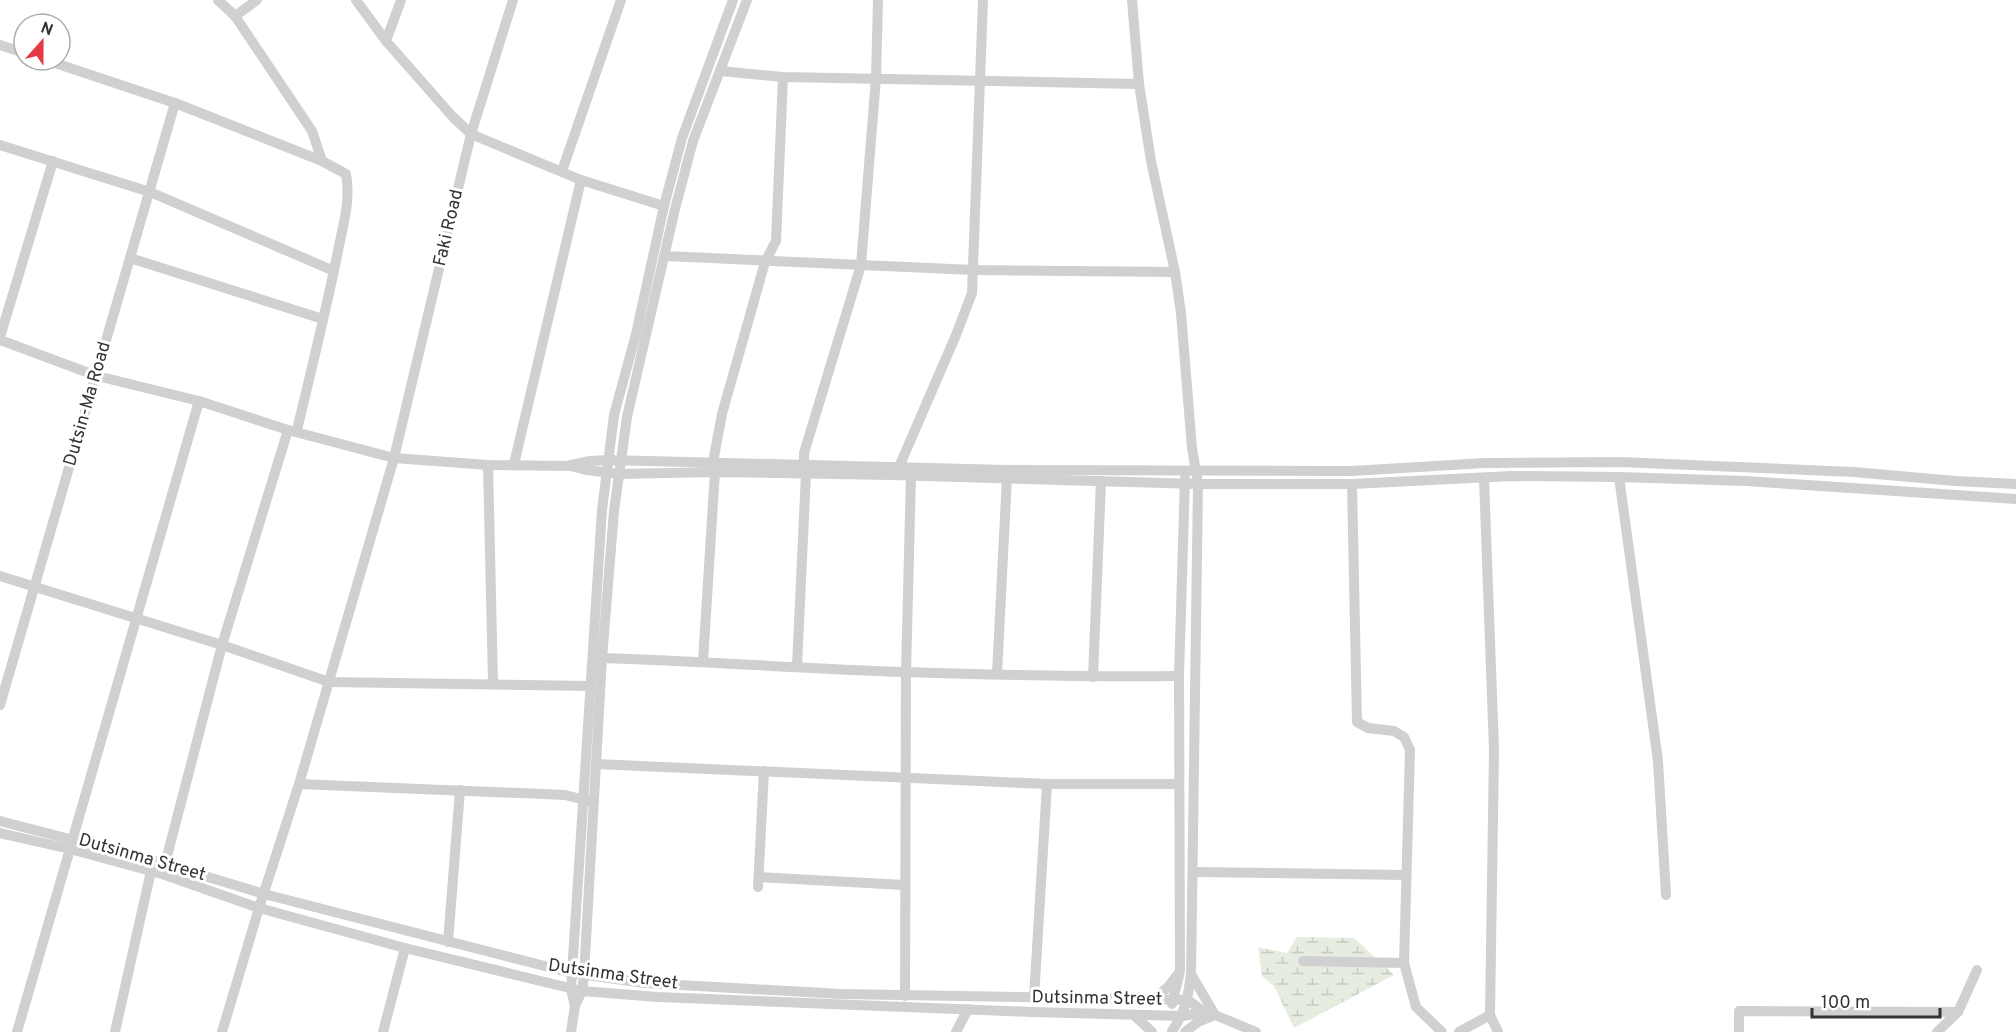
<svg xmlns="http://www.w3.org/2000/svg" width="2016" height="1032" viewBox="0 0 2016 1032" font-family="Overpass,sans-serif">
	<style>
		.wetland { fill: url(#wetland-marsh) }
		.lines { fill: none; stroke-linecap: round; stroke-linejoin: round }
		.minor { stroke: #d0d0d0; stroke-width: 10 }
		.labels { text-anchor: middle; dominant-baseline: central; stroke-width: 6; stroke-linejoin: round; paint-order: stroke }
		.street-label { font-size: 18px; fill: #333; stroke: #fff }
	</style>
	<defs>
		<pattern id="wetland-marsh" width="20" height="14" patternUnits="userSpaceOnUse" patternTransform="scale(1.5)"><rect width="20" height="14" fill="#e6ecdf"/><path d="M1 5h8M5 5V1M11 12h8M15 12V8" fill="none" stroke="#c6cbc0"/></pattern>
	</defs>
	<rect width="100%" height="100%" fill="#fff"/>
	<path class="wetland" d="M1297,937L1354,938L1394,975L1294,1028L1274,986L1262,976L1258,947L1287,953Z"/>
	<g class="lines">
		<g class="minor">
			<path d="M218,0L235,16L312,131L322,161"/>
			<path d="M356,0L386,41L452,116L471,134L581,180L664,206"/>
			<path d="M1132,0L1139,84L1151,161L1175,272L1181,313L1192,448L1198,484L1191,974C1188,997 1186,1011 1172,1031"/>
			<path d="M235,16L257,0"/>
			<path d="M386,41L401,0"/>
			<path d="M0,45L24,53"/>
			<path d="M46,60L175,103L322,161L346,174C351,200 343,225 338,251C326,311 311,371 297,430"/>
			<path d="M721,71L783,77L1139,84"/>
			<path d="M0,145L150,192L334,271"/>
			<path d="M562,171L621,0"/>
			<path d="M665,256L973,270L1175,272"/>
			<path d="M130,258L323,319"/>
			<path d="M0,337L53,161"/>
			<path d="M0,340L97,376L199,401L288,430L394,458L488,465L571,466L586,470L619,474L715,472L891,475L1198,484H1352L1511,476L1619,477L1746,481L2016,499"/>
			<path d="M713,462L722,414L765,262L776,241L783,77"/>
			<path d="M514,464L581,180"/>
			<path d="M804,464V453L861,265L876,78L878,0"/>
			<path d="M488,465L493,683"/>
			<path d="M571,465L590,461L608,460L1007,470L1352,471L1485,463L1619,462L1854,472L1955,481L2016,484"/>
			<path d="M899,467L956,335L972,293L983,0"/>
			<path d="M1619,477L1658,761L1666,895"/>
			<path d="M1484,478L1494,750L1490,1015L1498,1032"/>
			<path d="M1352,484L1357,722L1368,728L1394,731L1404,737L1410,750L1404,963L1416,1007L1442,1032"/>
			<path d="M0,576L222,645L329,682L590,686"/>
			<path d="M602,658C703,661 805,669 906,672C997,675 1088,677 1179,676"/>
			<path d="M703,661L715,472"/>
			<path d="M797,666L806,474"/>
			<path d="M997,674L1007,477"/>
			<path d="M1093,677L1101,481"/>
			<path d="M0,705L175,103"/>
			<path d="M596,764L1047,784H1178"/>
			<path d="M299,784L543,794L565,795L589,801"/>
			<path d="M0,821L155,861L264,894L572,973L645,983L841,994L1188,1000L1204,1012"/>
			<path d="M0,833L70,849L162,874L259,908L405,948L582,991L658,997L1032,1012L1183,1016L1204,1012L1215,1015L1256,1032"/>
			<path d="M73,838L199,401"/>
			<path d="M165,864L222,645L288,430"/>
			<path d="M1194,872L1406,875"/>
			<path d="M759,877L904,885"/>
			<path d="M758,887L764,771"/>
			<path d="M448,942L460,790"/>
			<path d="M1303,961L1404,963"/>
			<path d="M905,996L906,672L911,475"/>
			<path d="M1034,998L1047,784"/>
			<path d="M1153,1000L1168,987L1178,974"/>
			<path d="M1172,1004L1180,971L1179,676L1185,478"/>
			<path d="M575,1006L571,989L602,510L614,415L636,334L664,206L682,138L733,0"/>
			<path d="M1135,1016L1152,1032"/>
			<path d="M17,1032L70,849"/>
			<path d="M115,1032L151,871"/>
			<path d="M222,1032L259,908L299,784L394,458L471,134L513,0"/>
			<path d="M383,1032L405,948"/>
			<path d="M571,1032L575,1006L582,991L584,975L602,658L614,511L627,417L675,209L693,141L747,0"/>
			<path d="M956,1032L968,1009"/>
			<path d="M1185,1032L1198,1022L1215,1015L1191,974"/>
			<path d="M1459,1032L1490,1015"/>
			<path d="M1739,1032V1011L1958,1012"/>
			<path d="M1937,1032L1958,1012L1977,970"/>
		</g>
	</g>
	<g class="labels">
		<g class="street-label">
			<text transform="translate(449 228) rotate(-77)">Faki Road</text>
			<text transform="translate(88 404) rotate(-74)">Dutsin-Ma Road</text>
			<text transform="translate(142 858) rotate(16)">Dutsinma Street</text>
			<text transform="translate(613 975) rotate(8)">Dutsinma Street</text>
			<text transform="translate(1097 999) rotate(1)">Dutsinma Street</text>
		</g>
	</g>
	<g transform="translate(42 42) rotate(21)"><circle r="28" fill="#ffffff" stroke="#adadad" stroke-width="1.5"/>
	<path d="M0-4.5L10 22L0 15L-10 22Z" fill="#e63946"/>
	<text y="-9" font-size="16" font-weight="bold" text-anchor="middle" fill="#333333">N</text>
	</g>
	<path d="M1812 1008v9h128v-9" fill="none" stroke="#333333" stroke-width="3"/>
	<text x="1821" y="1008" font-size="18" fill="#333333" stroke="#ffffff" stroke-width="4.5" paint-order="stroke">100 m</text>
</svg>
